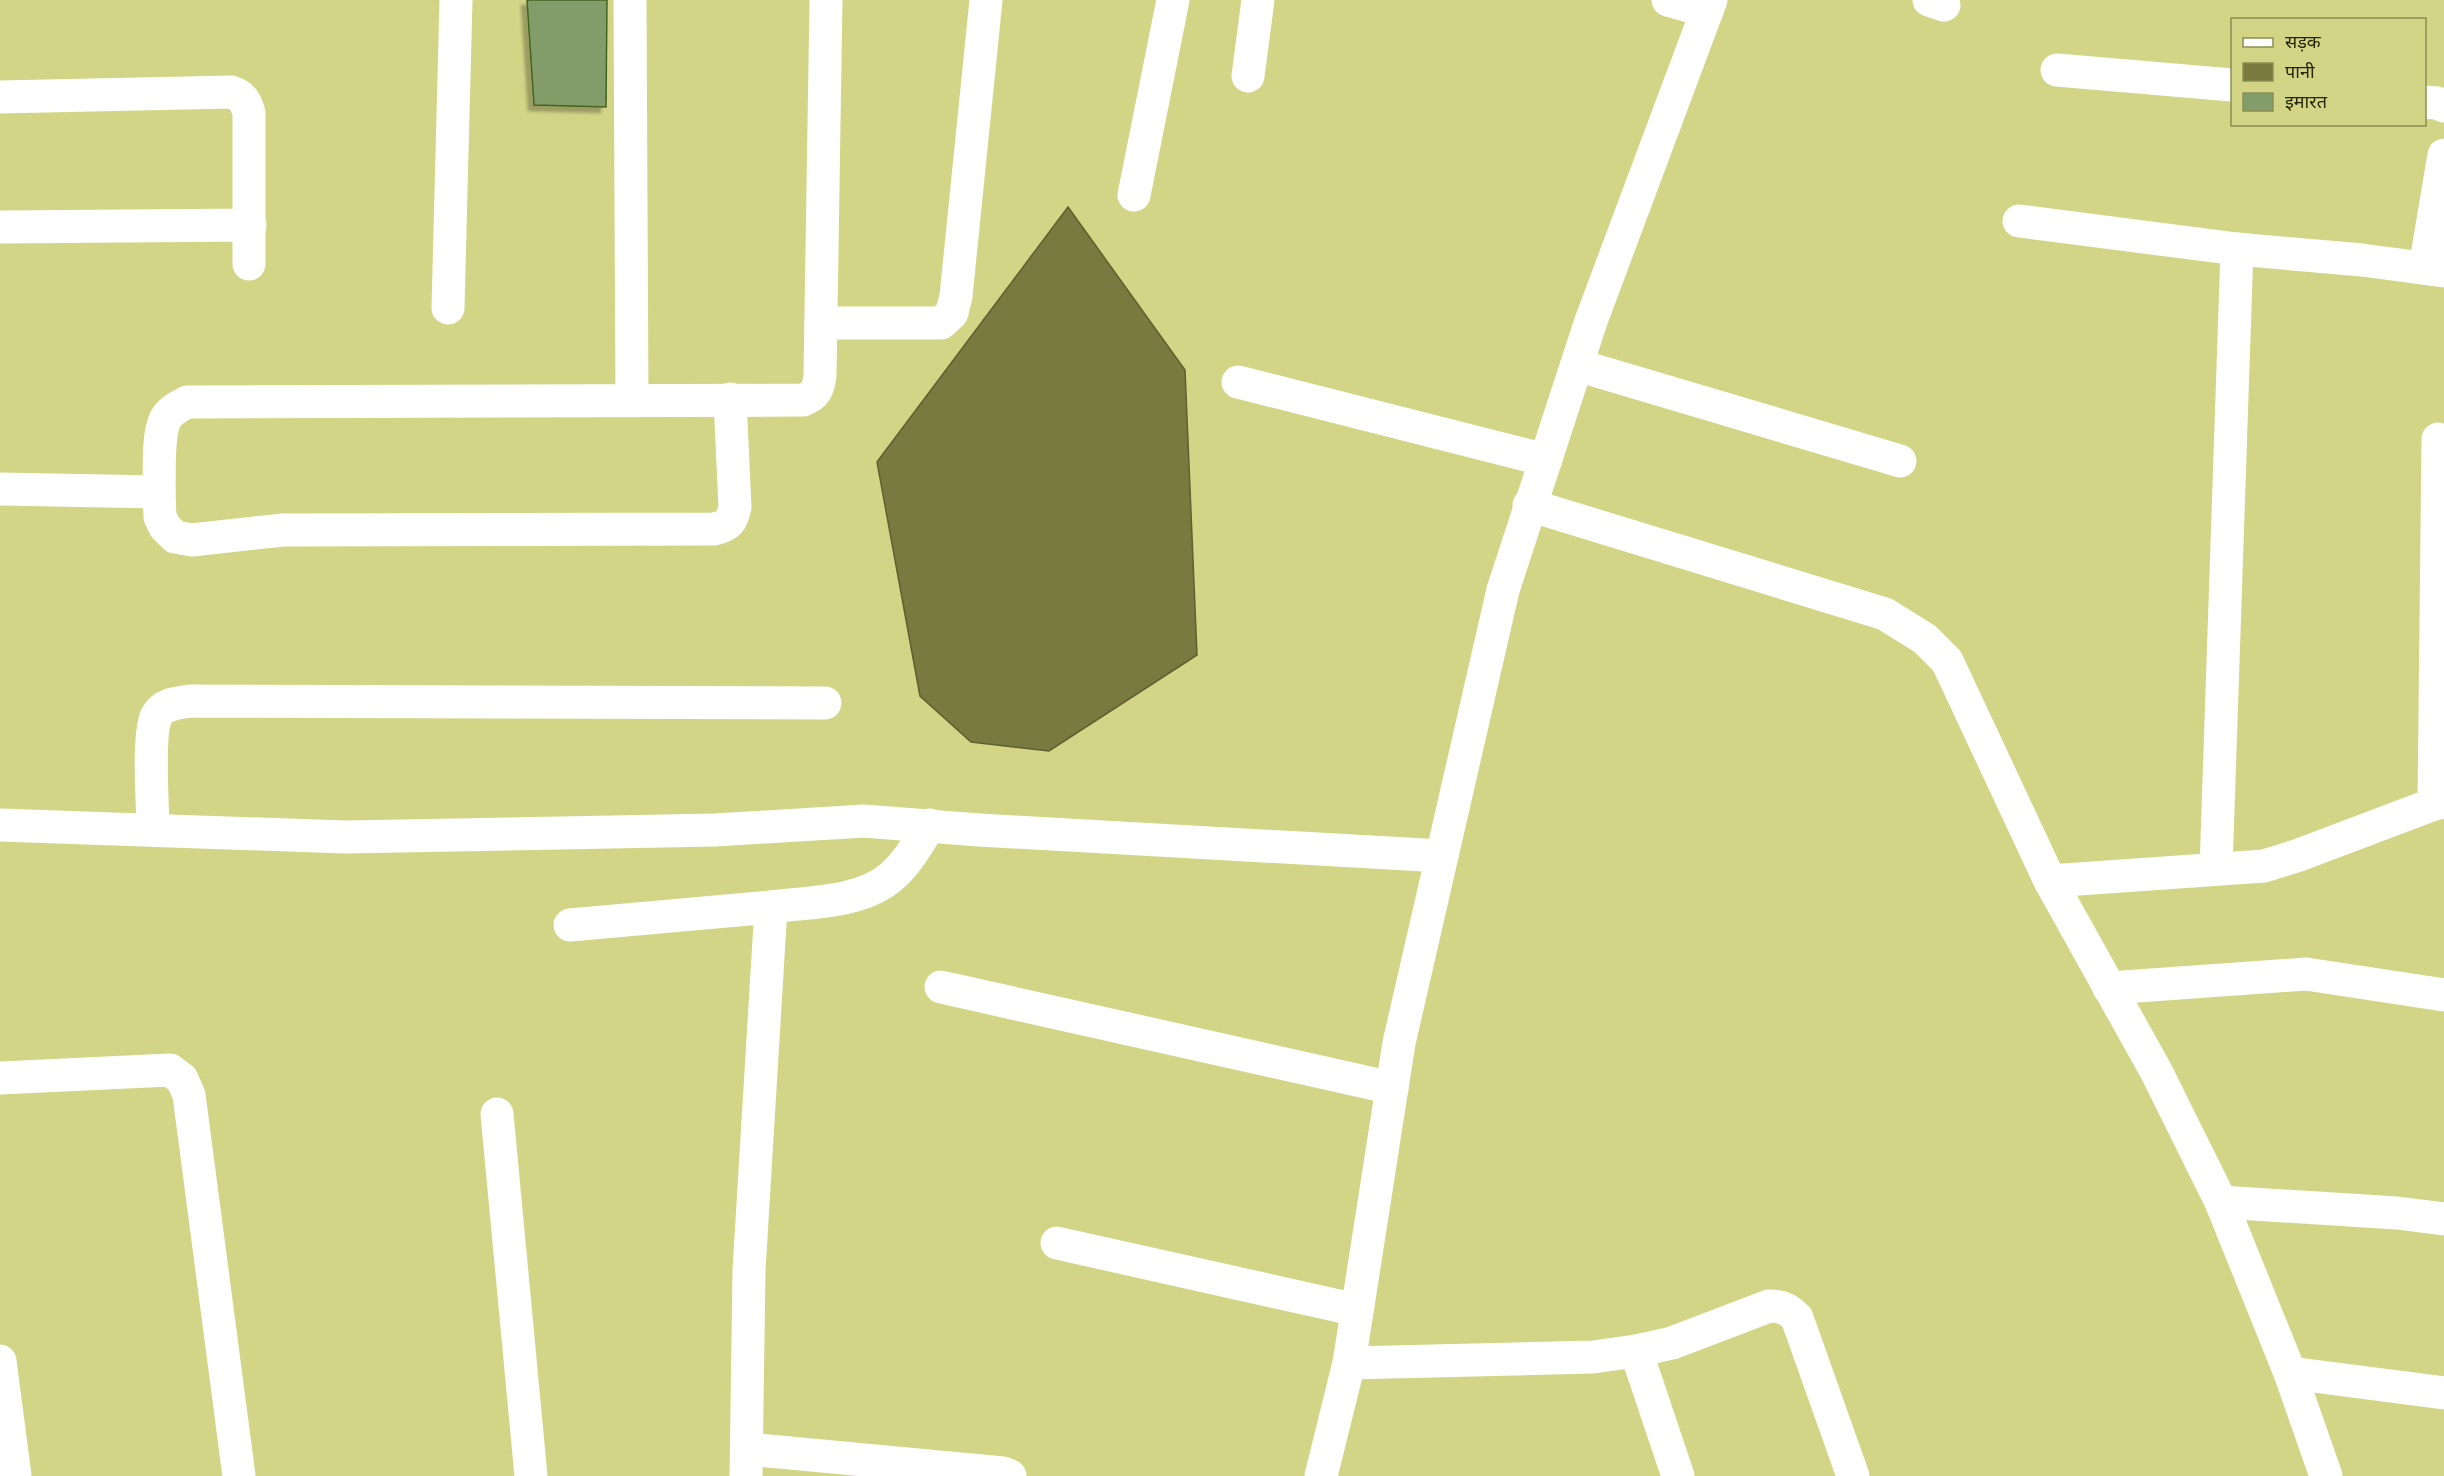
<svg xmlns="http://www.w3.org/2000/svg" width="2444" height="1476" viewBox="0 0 2444 1476" font-family="'DejaVu Sans','Noto Sans Devanagari',sans-serif">
	<style>
		.water { fill: #787a40; stroke: #5f602e; stroke-width: 1.5 }
		.building { fill: #829d69; stroke: #44631f; stroke-width: 1.5; filter: url(#shadow) }
		.lines { fill: none; stroke-linecap: round; stroke-linejoin: round }
		.minor { stroke: #fff; stroke-width: 33 }
	</style>
	<defs>
		<filter id="shadow"><feDropShadow dx="-5.5" dy="5.5" stdDeviation="1.5" flood-color="#0004"/></filter>
	</defs>
	<rect width="100%" height="100%" fill="#d2d585"/>
	<path class="water" d="M1068,207L1185,370L1197,655L1049,751L971,742L920,696L877,462Z"/>
	<path class="building" d="M527,0H607L606,107L534,105Z"/>
	<g class="lines">
		<g class="minor">
			<path d="M630,0L632,400"/>
			<path d="M1668,0L1707,11"/>
			<path d="M1929,0L1944,5"/>
			<path d="M2057,70L2232,85"/>
			<path d="M1248,76L1258,0"/>
			<path d="M0,97L231,92C243,96 246,102 249,113V264"/>
			<path d="M2424,102L2437,103L2444,106"/>
			<path d="M1134,195L1173,0"/>
			<path d="M2019,221L2237,249"/>
			<path d="M0,227L250,225"/>
			<path d="M2425,268L2444,155"/>
			<path d="M448,308L456,0"/>
			<path d="M821,323H941L952,313L956,296L986,0"/>
			<path d="M1577,365L1900,461"/>
			<path d="M1238,382L1546,460"/>
			<path d="M0,489L159,492C160,472 157,438 165,420C169,411 178,407 187,402L803,400C816,395 818,389 820,376L826,0"/>
			<path d="M159,492L160,517L165,527L175,537L192,540L283,530L714,529C729,526 732,521 735,507L730,399"/>
			<path d="M1529,505L1885,614L1925,639L1947,661L2050,881L2156,1071L2221,1202L2290,1373L2326,1476"/>
			<path d="M2434,804L2438,439"/>
			<path d="M0,825L345,837L715,830L864,821L979,830L1442,856"/>
			<path d="M153,830C153,806 147,733 157,715C164,703 179,703 190,701L825,703"/>
			<path d="M2216,869L2237,249L2362,260L2444,271"/>
			<path d="M2050,881L2264,866L2299,855L2434,804L2444,802"/>
			<path d="M570,925L771,907"/>
			<path d="M941,987L1392,1088"/>
			<path d="M2109,988L2306,974L2444,995"/>
			<path d="M0,1078L170,1070L182,1079L189,1095L239,1476"/>
			<path d="M497,1114L531,1476"/>
			<path d="M2221,1202L2397,1213L2444,1219"/>
			<path d="M1057,1243L1357,1310"/>
			<path d="M1636,1351L1678,1476"/>
			<path d="M0,1361L15,1476"/>
			<path d="M1349,1363L1593,1357L1636,1351L1672,1343L1769,1306C1782,1306 1788,1309 1797,1318L1853,1476"/>
			<path d="M2290,1373L2444,1393"/>
			<path d="M747,1449L1003,1473L1010,1476"/>
			<path d="M746,1476L749,1270L771,907C809,902 861,903 891,877C908,863 918,843 930,825"/>
			<path d="M1321,1476L1349,1363L1399,1043L1503,590L1591,321L1711,0"/>
		</g>
	</g>
	<rect x="2231" y="18" width="195" height="108" fill="#d2d585" stroke="#8c8f51" stroke-width="1.5"/>
	<rect x="2243" y="38" width="30" height="9" fill="#ffffff" stroke="#8c8f51" stroke-width="1.5"/>
	<text x="2285" y="48" font-size="18" fill="#242503">सड़क</text>
	<rect x="2243" y="63" width="30" height="18" fill="#787a40" stroke="#8c8f51" stroke-width="1.5"/>
	<text x="2285" y="78" font-size="18" fill="#242503">पानी</text>
	<rect x="2243" y="93" width="30" height="18" fill="#829d69" stroke="#8c8f51" stroke-width="1.5"/>
	<text x="2285" y="108" font-size="18" fill="#242503">इमारत</text>
</svg>
